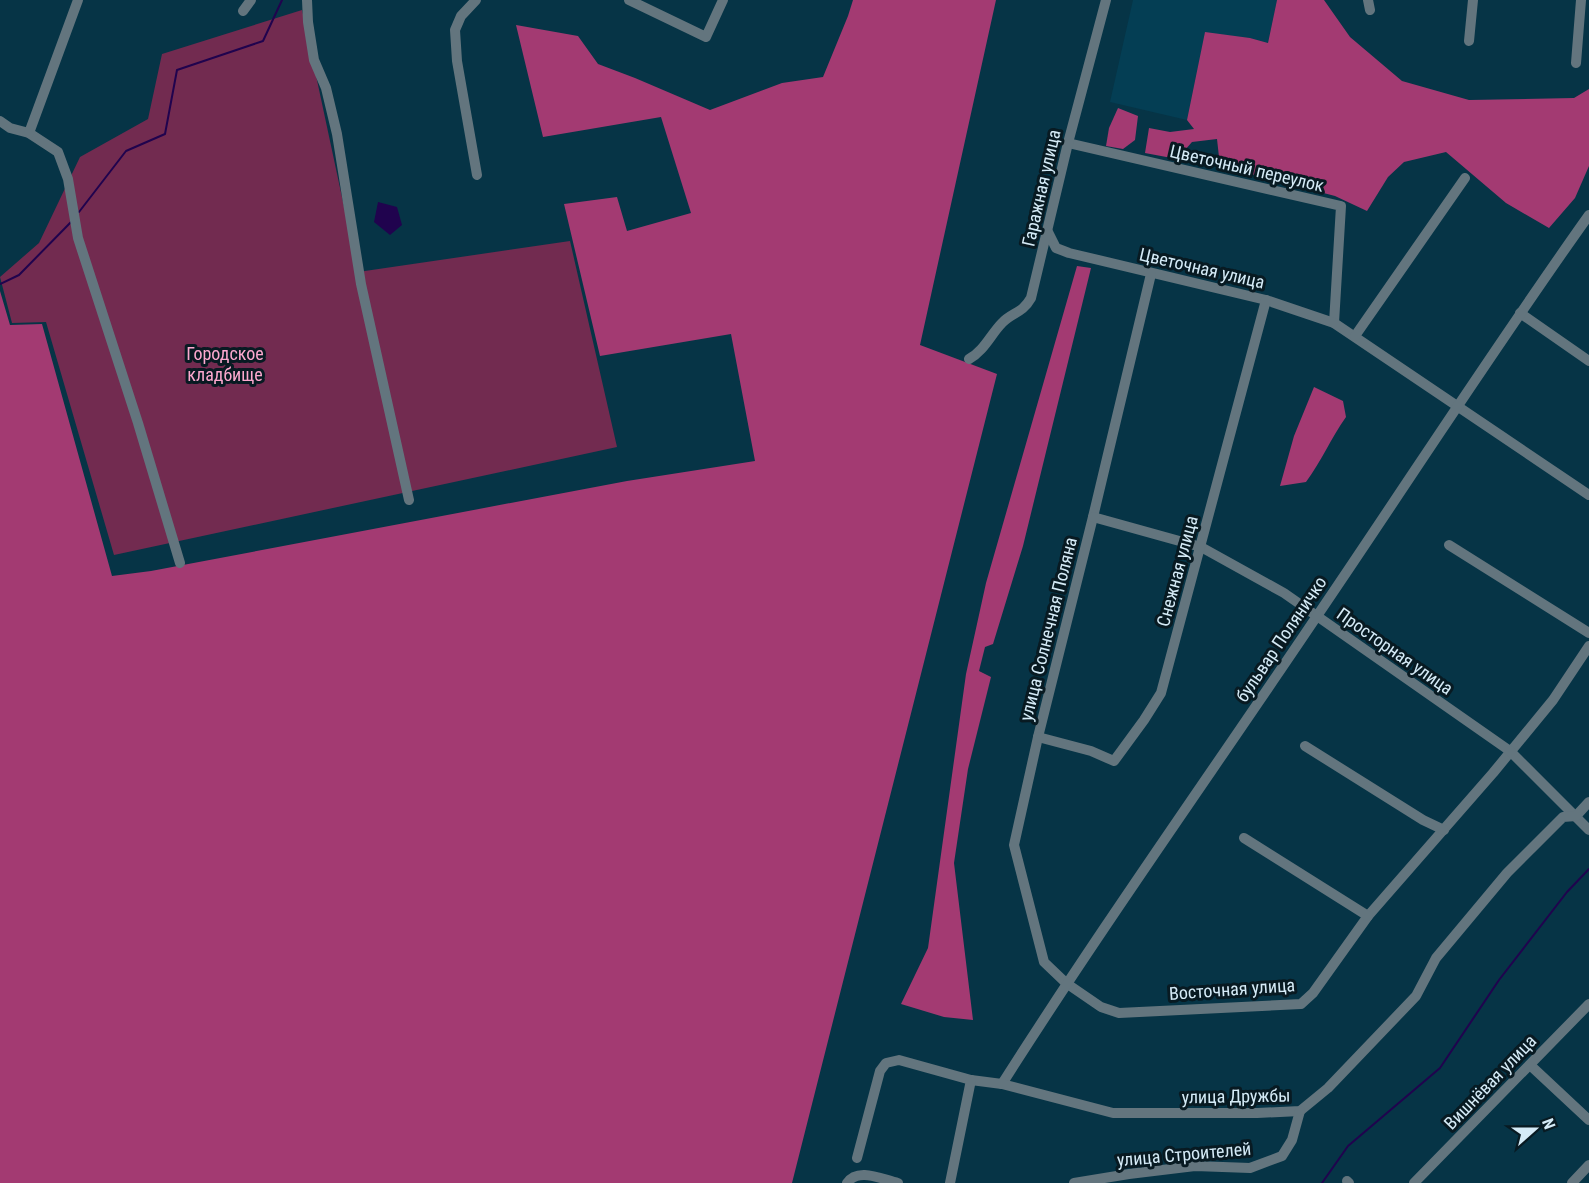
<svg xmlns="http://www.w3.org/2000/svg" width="1589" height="1183" viewBox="0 0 1589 1183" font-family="'Roboto Condensed',sans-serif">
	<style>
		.built { fill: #043e54 }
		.green { fill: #722b50 }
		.forest { fill: #a33a72 }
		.water { fill: #20034e }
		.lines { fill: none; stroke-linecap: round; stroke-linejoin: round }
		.stream { stroke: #20034e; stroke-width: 2 }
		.minor { stroke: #63757e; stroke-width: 10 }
		.labels { text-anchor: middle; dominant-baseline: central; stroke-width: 6; stroke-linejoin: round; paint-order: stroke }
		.street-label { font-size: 18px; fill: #d5ebf7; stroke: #081a22 }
		.park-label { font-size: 18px; fill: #fda9cf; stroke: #081a22 }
	</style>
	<rect width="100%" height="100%" fill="#063446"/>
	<path class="built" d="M1133,0H1277L1268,43L1250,38L1205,33L1187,120L1110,102Z"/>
	<path class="green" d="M302,10L358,272L570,241L617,447L114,555L46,322L12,323L0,277L39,243L80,157L148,119L162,54Z"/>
	<g class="forest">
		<path d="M853,0H996L920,345L997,374L792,1183H0V291L10,325L42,324L112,576L151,571L627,481L755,461L731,334L600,356L564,204L617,197L627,231L691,213L661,117L543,137L516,25L578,36L598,64L635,78L710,110L782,83L823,77L848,16Z"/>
		<path d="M1277,0H1324L1350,37L1402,81L1469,100L1574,98L1589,89V166L1575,198L1549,228L1506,203L1446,152L1404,162L1388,177L1367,211L1335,196L1220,166L1217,139L1192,142L1177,159L1145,153L1149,128L1170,132L1194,129L1187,120L1205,32L1250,38L1268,43Z"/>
		<path d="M1118,108L1138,116L1135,140L1123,149L1106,146L1109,128Z"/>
		<path d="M1077,266L1091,268L1023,546L993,644L985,647L979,671L991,677L968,769L954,863L973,1020L944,1017L901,1004L928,948L966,674L986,583Z"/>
		<path d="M1314,387L1343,401L1346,417C1331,438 1321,462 1306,482L1280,486L1294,436Z"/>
	</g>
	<path class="water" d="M378,202L397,207L402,225L390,235L374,222Z"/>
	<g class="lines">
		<g class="stream">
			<path d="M79,212L126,151L165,134L177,70L263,41L282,0"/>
			<path d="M0,284L19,275L72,221"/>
			<path d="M1322,1183L1348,1146L1440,1068L1499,980L1567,892L1589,869"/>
		</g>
		<g class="minor">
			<path d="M307,0L308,22L314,60L326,88L337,134L361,284L409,500"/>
			<path d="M476,0L461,16L455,30L457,61L477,175"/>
			<path d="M629,0L706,37L723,0"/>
			<path d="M1368,0L1370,10"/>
			<path d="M243,11L251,0"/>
			<path d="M1469,41L1473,0"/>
			<path d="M1576,63L1581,0"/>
			<path d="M0,121L10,128L29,133L58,152L68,179L78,238L138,423L180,563"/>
			<path d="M29,133L78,0"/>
			<path d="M1068,143L1341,206L1334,323"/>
			<path d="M1048,232L1056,248L1069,253L1266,300L1334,323L1589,495"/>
			<path d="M1151,274L1093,517L1038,737L1014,845L1044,962L1066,983L1101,1007L1119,1013L1301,1004L1313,993L1368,916L1493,773L1553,700L1589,646"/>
			<path d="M1520,313L1589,361"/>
			<path d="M1355,336L1465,178"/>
			<path d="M969,359C984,351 991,334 1002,323C1012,312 1022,314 1031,298L1068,143L1106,0"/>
			<path d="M1093,517L1201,547L1284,593L1510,751L1589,830"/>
			<path d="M1449,545L1589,633"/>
			<path d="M1038,737L1091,751L1114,761L1144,720L1161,693L1266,300"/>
			<path d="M1305,746L1423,820L1444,830"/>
			<path d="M1244,838L1368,916"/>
			<path d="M1530,1065L1589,1120"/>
			<path d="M1002,1084C1103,925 1212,772 1317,616C1408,482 1495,347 1589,215"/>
			<path d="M857,1158L880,1071L886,1063L899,1060L971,1080L1002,1084L1113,1113H1257L1300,1111L1328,1088L1416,996L1436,958L1507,873L1563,817L1576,816L1589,802"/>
			<path d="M1347,1181L1349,1183"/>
			<path d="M847,1183C858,1167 881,1179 898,1183"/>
			<path d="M950,1183L971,1080"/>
			<path d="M1074,1183L1129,1174L1195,1166L1250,1168L1282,1156L1292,1140L1300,1111"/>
			<path d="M1414,1183L1589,1004"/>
			<path d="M1572,1183L1589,1165"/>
		</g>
	</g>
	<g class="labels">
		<g class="street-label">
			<text transform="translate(1247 168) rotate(13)">Цветочный переулок</text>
			<text transform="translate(1041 188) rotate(-77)">Гаражная улица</text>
			<text transform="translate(1202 268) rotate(13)">Цветочная улица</text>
			<text transform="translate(1177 571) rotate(-75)">Снежная улица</text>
			<text transform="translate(1048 629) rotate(-76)">улица Солнечная Поляна</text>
			<text transform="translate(1281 639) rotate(-56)">бульвар Поляничко</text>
			<text transform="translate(1395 651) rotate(35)">Просторная улица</text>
			<text transform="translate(1232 989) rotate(-4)">Восточная улица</text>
			<text transform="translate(1490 1082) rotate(-46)">Вишнёвая улица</text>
			<text transform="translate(1236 1096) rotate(-1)">улица Дружбы</text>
			<text transform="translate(1184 1154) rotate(-5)">улица Строителей</text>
		</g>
		<g class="park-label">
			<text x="225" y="353">Городское<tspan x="225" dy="21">кладбище</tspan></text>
		</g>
	</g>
	<g transform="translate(1535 1129) rotate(69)" stroke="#081a22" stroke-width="4.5" paint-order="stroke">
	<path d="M0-4.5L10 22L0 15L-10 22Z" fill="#d5ebf7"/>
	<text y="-9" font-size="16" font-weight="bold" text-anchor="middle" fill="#d5ebf7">N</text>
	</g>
</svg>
